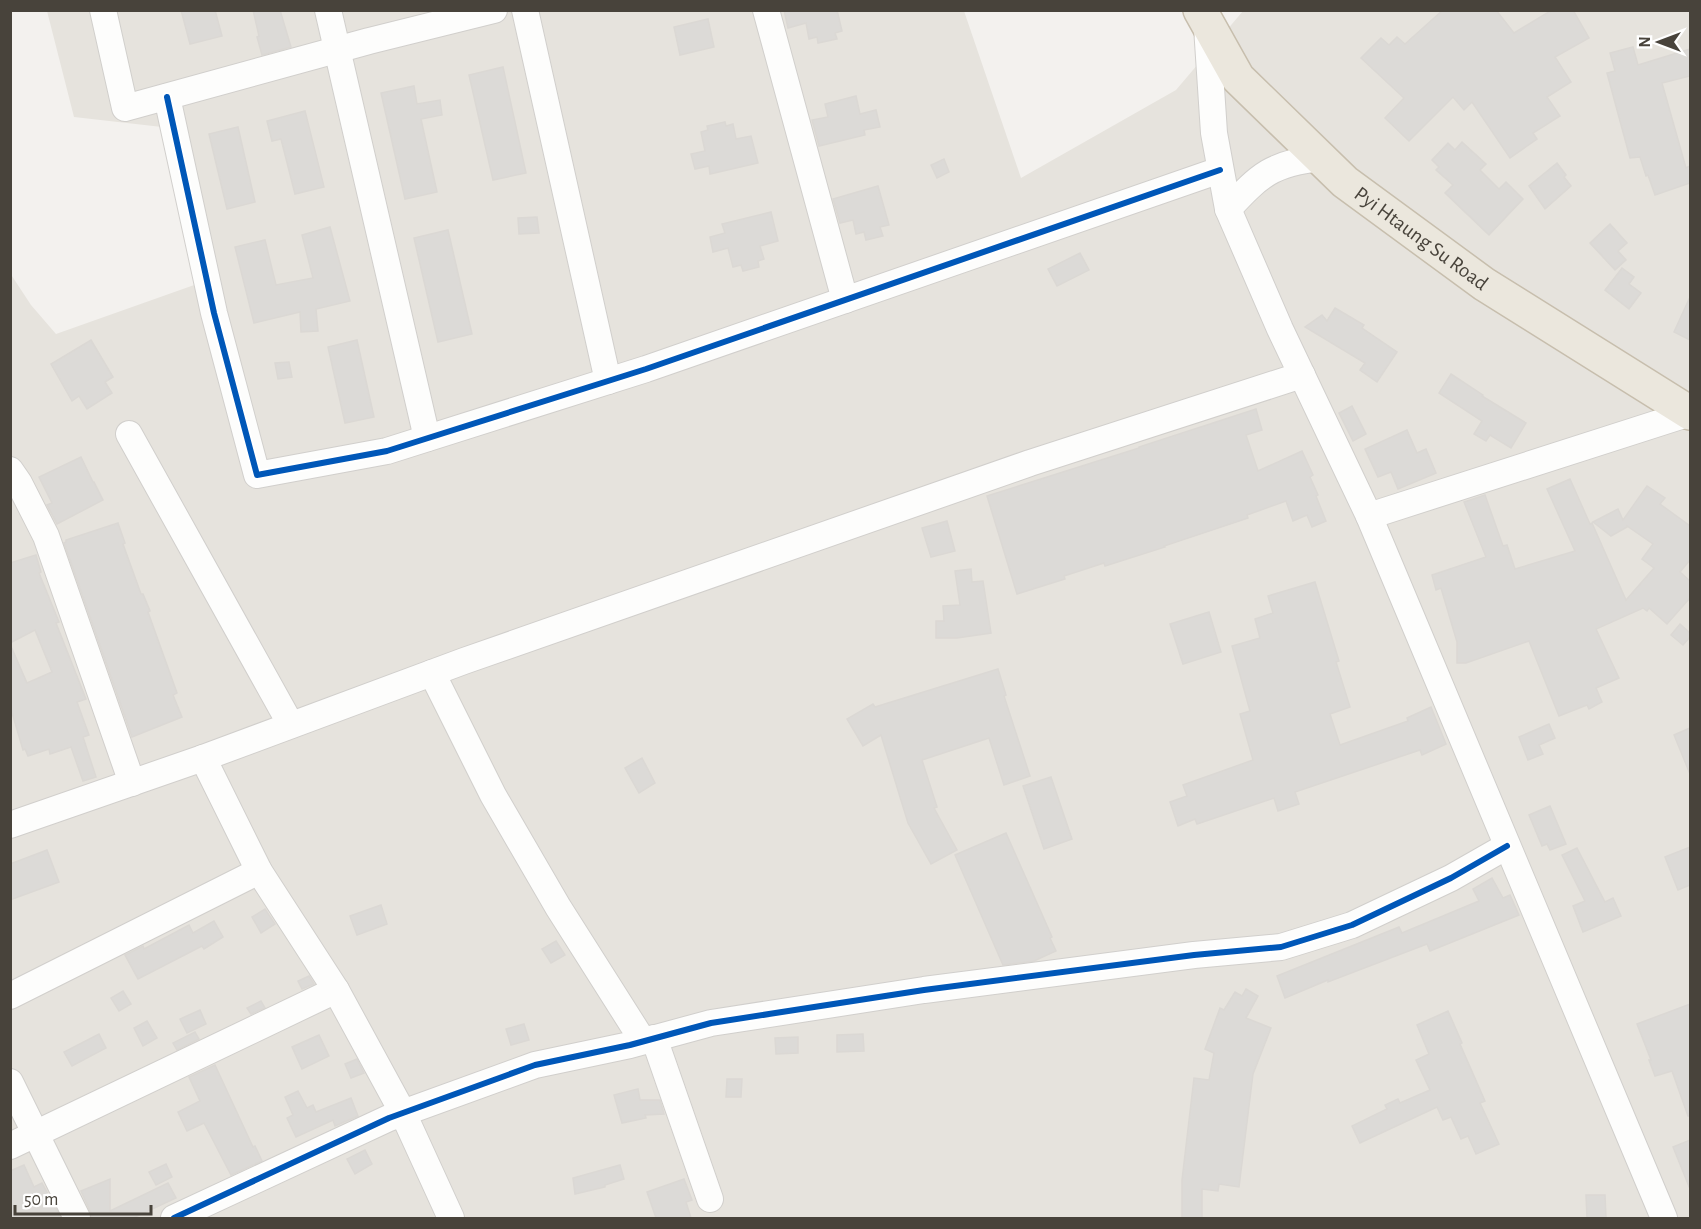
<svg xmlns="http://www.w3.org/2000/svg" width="1701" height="1229" viewBox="0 0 1701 1229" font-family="'Alegreya Sans',sans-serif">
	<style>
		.residential { fill: #e6e3dd }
		.building { fill: #dcdad7; stroke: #dbd8d4; stroke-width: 1.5 }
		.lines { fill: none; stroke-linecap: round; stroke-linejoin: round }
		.minor-casing { stroke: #d1cfcc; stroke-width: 28 }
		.highway-casing { stroke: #c7bead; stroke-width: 36 }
		.minor { stroke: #fdfdfc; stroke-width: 26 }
		.highway { stroke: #ebe7dd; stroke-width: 33 }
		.cycleway-casing { stroke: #fff; stroke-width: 10 }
		.cycleway { stroke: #0057b8; stroke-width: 6 }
		.labels { text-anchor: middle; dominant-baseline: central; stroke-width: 4.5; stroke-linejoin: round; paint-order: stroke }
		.street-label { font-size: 21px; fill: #48433b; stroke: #fff }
	</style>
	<rect width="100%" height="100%" fill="#f3f1ee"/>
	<path class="residential" d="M47,11H964L1021,178L1176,90L1243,11H1690V1218H11L10,273L31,305L56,334L197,284L162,127L74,117Z"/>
	<g class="building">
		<path d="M181,10H215L222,36L190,44Z"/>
		<path d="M253,10H280L291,47L262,55L257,37L259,36Z"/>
		<path d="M784,10H837L842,31L835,33L837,39L818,43L817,37L809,39L806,23L788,28Z"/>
		<path d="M1443,10H1496L1514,33L1552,10H1573L1589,38L1555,57L1571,82L1547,97L1560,116L1533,133L1537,139L1510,158L1472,102L1464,110L1453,97L1409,141L1385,118L1404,98L1361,58L1381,38L1389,45L1397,37L1405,44Z"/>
		<path d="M708,19L714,47L680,55L674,27Z"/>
		<path d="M1633,47L1638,65L1690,49V76L1662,83L1686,168L1690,166V183L1655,195L1648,175L1646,176L1640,157L1630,158L1607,73L1615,71L1610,53Z"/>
		<path d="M503,67L526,173L493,180L469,75Z"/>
		<path d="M414,86L417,104L440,100L442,115L421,119L437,192L405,199L381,93Z"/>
		<path d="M856,96L860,114L876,110L880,127L864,130L865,135L819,146L812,120L828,117L825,104Z"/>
		<path d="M305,111L324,187L295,194L281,139L272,141L267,121Z"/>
		<path d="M725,122L726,126L733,124L736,139L751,136L758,163L710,174L709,166L695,169L691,154L705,151L701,132L708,130L707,126Z"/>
		<path d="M238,127L255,202L227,209L209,134Z"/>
		<path d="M1462,142L1486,164L1480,170L1499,189L1506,182L1523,199L1489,235L1445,193L1453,185L1436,170L1439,167L1432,160L1448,143L1455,150Z"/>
		<path d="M944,159L949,172L937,178L931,165Z"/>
		<path d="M1557,163L1566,175L1564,177L1571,186L1545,209L1529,186Z"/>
		<path d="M878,186L889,225L880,227L883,236L866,240L864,232L856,234L853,220L840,223L833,199Z"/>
		<path d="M771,212L778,241L760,246L764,259L758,261L759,267L743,271L741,265L733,267L728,248L713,252L710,237L725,233L722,224Z"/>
		<path d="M537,217L539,233L519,234L518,218Z"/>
		<path d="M1610,224L1627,243L1618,251L1626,260L1615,270L1590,243Z"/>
		<path d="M330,227L350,301L316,309L318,331L301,332L300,312L254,323L235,247L265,240L276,285L313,278L302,235Z"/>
		<path d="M448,230L472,334L438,342L414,238Z"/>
		<path d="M1080,253L1089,270L1057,286L1048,269Z"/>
		<path d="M1622,268L1634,277L1629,284L1641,293L1629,309L1605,290Z"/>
		<path d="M1690,297V340L1674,332Z"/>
		<path d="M1335,308L1364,325L1362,328L1397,352L1377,382L1360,370L1365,363L1305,327L1322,315L1327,321Z"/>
		<path d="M91,340L113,377L105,382L112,393L87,409L79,396L72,401L51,364Z"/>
		<path d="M357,340L374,417L345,423L328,347Z"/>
		<path d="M289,362L292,377L278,379L275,363Z"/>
		<path d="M1451,374L1483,395L1482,396L1526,423L1511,448L1490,435L1486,441L1474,434L1482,421L1439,393Z"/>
		<path d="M1352,406L1366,434L1353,441L1339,413Z"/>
		<path d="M1256,409L1262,430L1246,435L1258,471L1302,451L1313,475L1310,477L1318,495L1316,496L1326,521L1312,527L1307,515L1293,521L1286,501L1247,515L1248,518L1164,546L1165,547L1105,566L1104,563L1064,576L1065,579L1017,594L987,496L1139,448V447Z"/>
		<path d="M1407,430L1417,453L1426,449L1436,473L1398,489L1391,472L1378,477L1365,449Z"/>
		<path d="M81,457L93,482H94L103,500L57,524L47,505L52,503L39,477Z"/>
		<path d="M1570,479L1590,524L1592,523L1626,600L1654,568L1642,559L1653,544L1627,526V527L1611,536L1593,522L1618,509L1623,520L1647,486L1665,498L1660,504L1690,526V560L1680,572L1690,581V598L1667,624L1649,608L1647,611L1643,608L1596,629L1619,678L1596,688L1602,702L1589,709L1587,705L1559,716L1529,641L1466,663H1457V642L1441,588L1436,590L1432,575L1486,557L1464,502L1485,495L1503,546L1507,545L1515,569L1575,551L1547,489Z"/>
		<path d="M947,521L955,551L931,557L922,528Z"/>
		<path d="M118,523L125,543L123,544L141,594H143L150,611L148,612L177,693L173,695L182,717L132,737L64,543L66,542V540Z"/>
		<path d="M36,555L41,572L39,573L59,622L56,623L86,699L77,702L89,735L83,737L96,777L83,781L71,747L50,754L49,749L28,756L25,749L23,750L10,706V644L27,683L52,672L35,630L10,643V563Z"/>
		<path d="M971,569L972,582L983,581L991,633L957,638H936V621H944L943,606L960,605L955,571Z"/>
		<path d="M1315,582L1339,661L1336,662L1350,707L1330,714L1340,745L1408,721L1407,718L1431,707L1446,744L1422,755L1420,750L1295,792L1299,804L1278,811L1274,798L1197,824L1195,819L1178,826L1170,802L1187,796L1183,785L1253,760L1240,714L1250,711L1232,646L1260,638L1255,619L1273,613L1268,596Z"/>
		<path d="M1209,612L1221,652L1183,664L1170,624Z"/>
		<path d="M1680,624L1690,633V637L1683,645L1671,635Z"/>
		<path d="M998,669L1006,695L1004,696L1030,776L1004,785L989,738L922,760L937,807L934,808L957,850L931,864L908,823L881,735L863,746L847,719L873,704L875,707Z"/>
		<path d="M1549,724L1555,738L1539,745L1543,754L1528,760L1519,737Z"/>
		<path d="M1690,728V774L1674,735Z"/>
		<path d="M642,758L655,783L639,793L625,768Z"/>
		<path d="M1051,777L1072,839L1044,849L1023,786Z"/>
		<path d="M1550,806L1566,844L1550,850L1547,844L1542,846L1529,815Z"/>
		<path d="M1006,833L1052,937L1050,938L1056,951L1034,961L1003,965L955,855Z"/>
		<path d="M1690,847V885L1678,890L1665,857Z"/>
		<path d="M1577,848L1605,902L1613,898L1621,916L1583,932L1573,906L1585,901L1562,855Z"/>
		<path d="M47,850L59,882L10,900V864Z"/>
		<path d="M1492,878L1503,898L1510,895L1519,915L1430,951L1427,944L1328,982V980L1285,998L1277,976L1399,927L1402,933L1479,901L1473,889Z"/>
		<path d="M381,905L387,924L357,935L350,916Z"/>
		<path d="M265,909L275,924L261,933L252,917Z"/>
		<path d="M214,921L223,937L204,949L202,946L138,979L125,955L143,946L144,949L189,925L193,933Z"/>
		<path d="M556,941L565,955L551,963L542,949Z"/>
		<path d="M309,976L314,984L302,989L298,981Z"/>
		<path d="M1246,989L1258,996L1246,1018L1271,1028L1253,1074L1239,1187L1219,1184L1218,1191L1202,1189V1218H1182V1180L1194,1078L1209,1080L1214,1053L1205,1049L1220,1008L1224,1010L1235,992L1242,996Z"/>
		<path d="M123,991L131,1004L119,1011L111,998Z"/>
		<path d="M261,1001L265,1008L251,1014L247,1008Z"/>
		<path d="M1690,1004V1116H1688L1672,1071L1655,1076L1649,1060H1651L1637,1024Z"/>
		<path d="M200,1010L206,1024L187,1033L180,1019Z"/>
		<path d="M1448,1011L1462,1043L1460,1044L1485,1101L1480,1103L1499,1144L1476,1154L1468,1136L1461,1139L1451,1117L1443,1120L1437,1107L1360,1143L1352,1126L1387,1109L1385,1105L1398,1099L1400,1103L1430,1090L1416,1060L1429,1054L1417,1025Z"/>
		<path d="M147,1021L157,1038L143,1046L134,1028Z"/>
		<path d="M524,1024L529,1040L511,1045L506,1029Z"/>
		<path d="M195,1032L199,1039L177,1050L173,1043Z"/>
		<path d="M99,1034L106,1048L72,1066L64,1052Z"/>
		<path d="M863,1034L864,1051L837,1052V1035Z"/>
		<path d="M319,1035L329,1056L302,1069L292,1047Z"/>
		<path d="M798,1037V1053L776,1054L775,1038Z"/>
		<path d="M357,1059L364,1073L351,1078L345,1064Z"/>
		<path d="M215,1065L253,1147L255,1146L262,1161L231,1175L204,1123L187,1131L178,1112L200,1101L189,1077Z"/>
		<path d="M727,1079H742L741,1097H726Z"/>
		<path d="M638,1089L640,1100H660L664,1114L645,1115L646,1118L622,1123L614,1095Z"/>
		<path d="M298,1091L307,1108L313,1105L316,1112L351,1098L358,1116L335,1126L333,1120L296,1137L287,1118L293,1115L285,1097Z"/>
		<path d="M1690,1140V1189L1673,1147Z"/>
		<path d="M365,1150L372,1164L355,1174L347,1159Z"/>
		<path d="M166,1164L172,1177L156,1185L149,1172Z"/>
		<path d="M24,1165L34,1187L42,1183L61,1218H10V1171Z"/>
		<path d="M620,1165L624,1179L605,1185V1187L575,1194L573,1178Z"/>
		<path d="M110,1179V1211L168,1183L176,1198L133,1218H92L90,1211L81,1191Z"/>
		<path d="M684,1179L692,1200L686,1202L691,1218H656L647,1192Z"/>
		<path d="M1586,1195H1605L1606,1218H1587Z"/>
	</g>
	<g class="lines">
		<defs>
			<g id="minor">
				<path d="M103,10L125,108L369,41L494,10"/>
				<path d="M328,10L427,438"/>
				<path d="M525,10L608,381"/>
				<path d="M766,10L845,300"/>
				<path d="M1207,27L1214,133L1228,209L1280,329L1369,516L1664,1218"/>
				<path d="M167,97L214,313L257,475L387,451L646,369L1220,170"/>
				<path d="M1228,209C1260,175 1272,163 1321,158"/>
				<path d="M129,434L291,725"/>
				<path d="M10,470L19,483L46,536L132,783"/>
				<path d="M1369,516L1690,413"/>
				<path d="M432,673L493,795L558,907L643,1041"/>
				<path d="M203,758L259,871L336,990L403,1113L451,1218"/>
				<path d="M10,825L203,758L464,661L1030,463L1302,375"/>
				<path d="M10,996L259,871"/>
				<path d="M654,1038L710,1199"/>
				<path d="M10,1082L77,1218"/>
				<path d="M10,1146L336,990"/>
				<path d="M174,1218L389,1118L535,1065L630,1045L711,1023L924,990L1194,955L1281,947L1352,925L1451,878L1507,846"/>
			</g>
			<g id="highway">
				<path id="s1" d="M1200,10L1238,78L1345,182L1484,284L1690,413"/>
			</g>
		</defs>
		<use href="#minor" class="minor-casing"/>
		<use href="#highway" class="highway-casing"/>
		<use href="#minor" class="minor"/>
		<use href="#highway" class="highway"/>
		<defs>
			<g id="cycleway">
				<path d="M167,97L214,313L257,475L387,451L646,369L1220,170"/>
				<path d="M174,1218L389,1118L535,1065L630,1045L711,1023L924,990L1194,955L1281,947L1352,925L1451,878L1507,846"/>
			</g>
		</defs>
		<use href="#cycleway" class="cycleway-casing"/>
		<use href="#cycleway" class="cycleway"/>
	</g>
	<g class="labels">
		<g class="street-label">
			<text stroke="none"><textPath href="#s1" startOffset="322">Pyi Htaung Su Road</textPath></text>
		</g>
	</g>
	<rect width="1701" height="1229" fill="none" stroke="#48433b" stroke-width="24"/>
	<g transform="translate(1659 42) rotate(270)" stroke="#ffffff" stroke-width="4.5" paint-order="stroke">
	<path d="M0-4.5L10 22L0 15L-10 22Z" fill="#48433b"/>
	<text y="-9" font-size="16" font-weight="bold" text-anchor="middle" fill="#48433b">N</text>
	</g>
	<path d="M15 1205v9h136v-9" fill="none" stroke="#48433b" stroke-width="3"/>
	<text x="24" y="1205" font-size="18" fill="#48433b" stroke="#ffffff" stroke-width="4.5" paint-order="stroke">50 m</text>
</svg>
